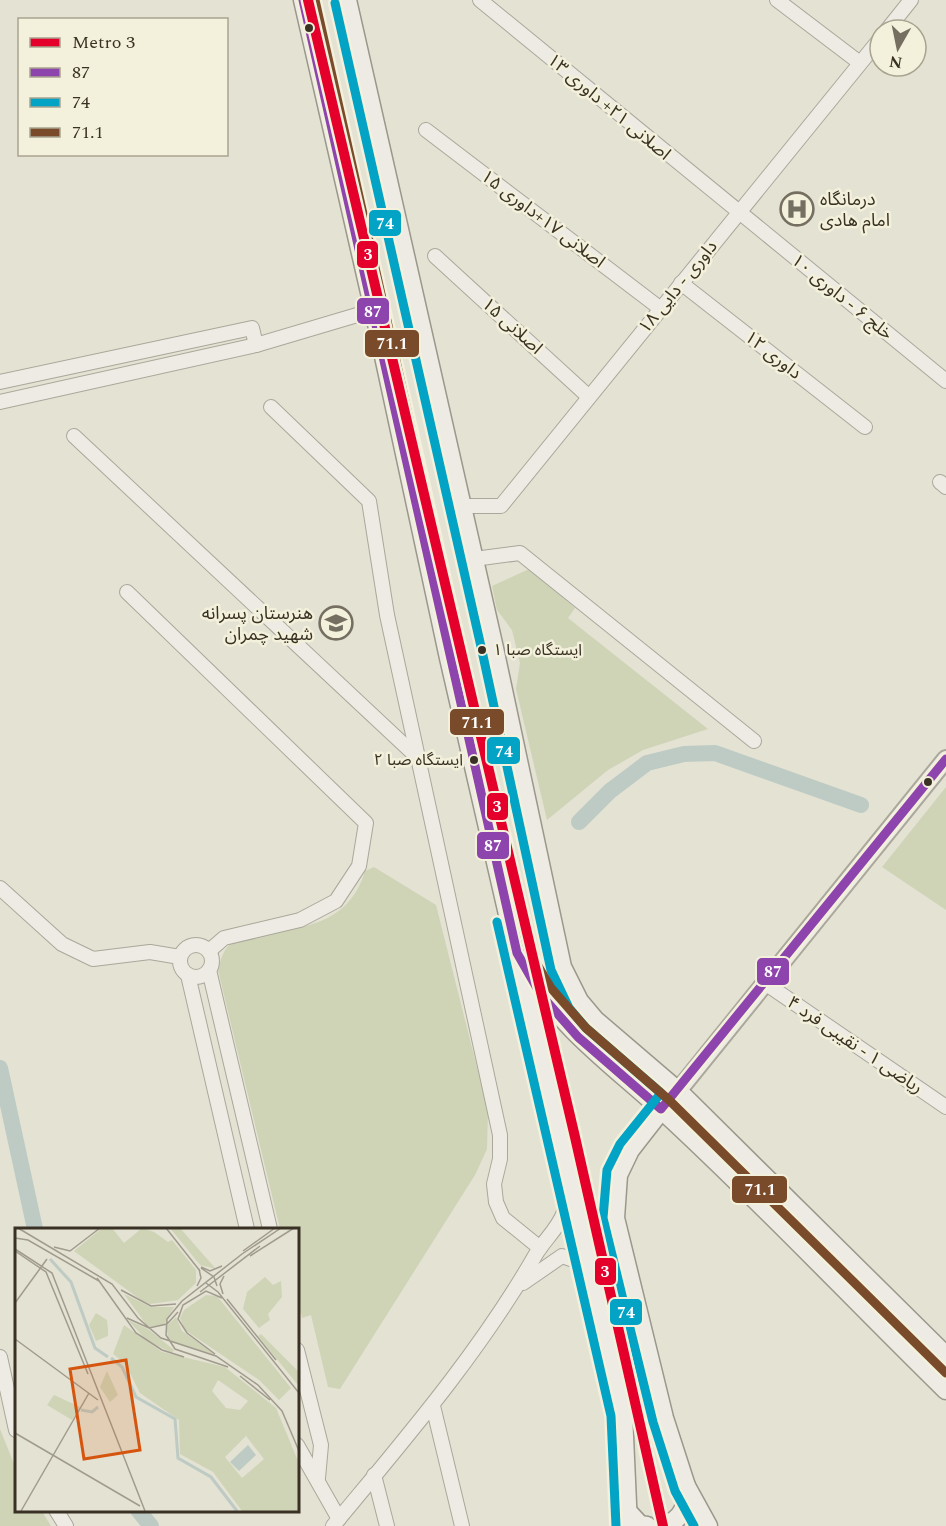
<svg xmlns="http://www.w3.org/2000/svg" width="946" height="1526" viewBox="0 0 946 1526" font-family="Spectral,'Noto Sans Arabic',serif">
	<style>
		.green { fill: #cfd4b7 }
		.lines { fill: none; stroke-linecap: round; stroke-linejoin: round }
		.canal { stroke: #bdcbc4; stroke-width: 16 }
		.minor-casing { stroke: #aaa79b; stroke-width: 16 }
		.tertiary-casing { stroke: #aaa79b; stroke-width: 20 }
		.secondary-casing { stroke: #9a978b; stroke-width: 21 }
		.minor { stroke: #edebe3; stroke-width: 14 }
		.tertiary { stroke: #edebe3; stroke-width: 16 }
		.secondary { stroke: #edebe3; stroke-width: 18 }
		.bus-1-casing { stroke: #f3f0db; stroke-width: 14 }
		.bus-2-casing { stroke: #f3f0db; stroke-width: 14 }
		.bus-3-casing { stroke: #f3f0db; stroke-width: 14 }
		.bus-1 { stroke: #8e44ad; stroke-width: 9 }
		.bus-2 { stroke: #03a3c5; stroke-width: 9 }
		.bus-3 { stroke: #7a4b2a; stroke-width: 9 }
		.metro-1-casing { stroke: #f3f0db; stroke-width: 15 }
		.metro-1 { stroke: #e4002b; stroke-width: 10 }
		.bus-dot { fill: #393123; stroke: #f3f0db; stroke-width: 2 }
		.labels { text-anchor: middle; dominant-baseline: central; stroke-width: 5; stroke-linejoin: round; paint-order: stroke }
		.bus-label { font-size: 16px; fill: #393123; stroke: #f3f0db; text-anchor: start }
		.street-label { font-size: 18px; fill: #393123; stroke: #f3f0db }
		.poi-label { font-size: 18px; fill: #393123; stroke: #f3f0db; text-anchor: start }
		.inset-river { fill: none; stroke: #bdcbc4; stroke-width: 3 }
		.inset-road { fill: none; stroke: #a09b8d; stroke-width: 1.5 }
		.view { fill: #d6550e; fill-opacity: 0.15; stroke: #d6550e; stroke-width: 3 }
		.inset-edge { fill: none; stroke: #393123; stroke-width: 3 }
		.line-badge { stroke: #f3f0db; stroke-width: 2 }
		.badge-label { font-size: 16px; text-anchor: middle; font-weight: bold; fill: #fff }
	</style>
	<rect width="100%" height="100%" fill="#e4e2d3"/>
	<g class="green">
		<path d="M529,569L575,608L568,618L708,729L643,750L608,770L547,820L516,689L520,663L512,630L497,610L492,586Z"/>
		<path d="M946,787V910L882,867Z"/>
		<path d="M374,867L436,905L488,1111L487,1149L475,1175L340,1389L328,1387L311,1315L302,1318L297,1297V1229H280L218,970C221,959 223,949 233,942C241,935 257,933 268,932C313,928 351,918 365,871Z"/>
		<path d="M0,1429L16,1469V1510H41L51,1526H0Z"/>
	</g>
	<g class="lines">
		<g class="canal">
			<path d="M579,822L610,791L647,763L684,754L715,753L861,805"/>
			<path d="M0,1068L35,1229"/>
			<path d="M138,1510L151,1526"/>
		</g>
		<defs>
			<g id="minor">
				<path d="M480,0L946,381"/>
				<path d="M777,0L860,63"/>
				<path d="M887,30L911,0"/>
				<path d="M426,130L661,309"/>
				<path d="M435,256L589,397"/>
				<path d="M681,283L865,427"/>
				<path d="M0,382L252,328L256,345"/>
				<path d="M0,402L256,345L374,310"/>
				<path d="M271,407L369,501L387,615L500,1135V1159L494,1184L496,1202L503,1218L540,1248"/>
				<path d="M74,436L416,756"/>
				<path d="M940,482L946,487"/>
				<path d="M462,506H501L880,39"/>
				<path d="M474,559L520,553L754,741"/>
				<path d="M127,592L366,823L359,866L336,901L300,920L224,938L209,951"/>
				<path d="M0,888L62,944L93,959L150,952L180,957"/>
				<circle cx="196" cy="961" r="16"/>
				<path d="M209,970L270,1229"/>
				<path d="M188,975L247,1229"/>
				<path d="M765,983L946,1107"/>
				<path d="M523,1283L562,1256L590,1266"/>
				<path d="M297,1350L321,1445L318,1478"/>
				<path d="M0,1357L16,1430"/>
				<path d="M433,1406L462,1526"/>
				<path d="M297,1445L339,1519"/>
				<path d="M374,1475L387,1526"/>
				<path d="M56,1510L66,1526"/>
				<path d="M333,1526C405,1439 480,1352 536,1254C545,1239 558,1229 564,1212C566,1204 566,1194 567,1185"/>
			</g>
			<path id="tertiary" d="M678,1091L946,759"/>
			<g id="secondary">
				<path d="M303,0L374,310L449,658L623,1414L628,1526"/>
				<path d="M347,0L494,648L562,967L579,1001L595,1020L678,1091L946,1356"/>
				<path d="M527,970C560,1028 613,1065 661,1109C759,1199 851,1297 946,1390"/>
				<path d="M669,1100L630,1150L618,1175L615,1218L664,1418L686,1486L708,1526"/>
				<path d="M627,1511L640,1525L647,1526"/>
				<path d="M664,1526C684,1518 687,1506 686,1486"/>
			</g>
		</defs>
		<use href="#minor" class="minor-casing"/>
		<use href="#tertiary" class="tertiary-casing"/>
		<use href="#secondary" class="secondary-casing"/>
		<use href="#minor" class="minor"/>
		<use href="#tertiary" class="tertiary"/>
		<use href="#secondary" class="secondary"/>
		<defs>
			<path id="bus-1" d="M303,0L517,953L541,995L578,1037L661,1109L946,759"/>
			<g id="bus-2">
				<path d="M335,3L482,651L551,970L569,1008L586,1028L661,1093L620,1144L607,1170L603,1218L653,1422L675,1491L694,1526"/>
				<path d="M497,922L611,1416L616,1526"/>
			</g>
			<path id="bus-3" d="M315,0L528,949L551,988L586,1028L669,1100L946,1373"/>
		</defs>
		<use href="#bus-1" class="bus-1-casing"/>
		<use href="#bus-2" class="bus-2-casing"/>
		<use href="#bus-3" class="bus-3-casing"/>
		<use href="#bus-1" class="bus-1"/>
		<use href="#bus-2" class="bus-2"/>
		<use href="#bus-3" class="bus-3"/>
		<defs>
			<path id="metro-1" d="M308,0L575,1137L663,1526"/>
		</defs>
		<use href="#metro-1" class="metro-1-casing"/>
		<use href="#metro-1" class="metro-1"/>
	</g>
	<defs>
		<symbol id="hospital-ring" viewBox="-11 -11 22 22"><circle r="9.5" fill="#f3f0db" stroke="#756f61" stroke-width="1.5"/><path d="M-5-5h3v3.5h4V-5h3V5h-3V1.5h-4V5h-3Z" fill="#756f61"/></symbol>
		<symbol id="school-ring" viewBox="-11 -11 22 22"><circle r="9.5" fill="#f3f0db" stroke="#756f61" stroke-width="1.5"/><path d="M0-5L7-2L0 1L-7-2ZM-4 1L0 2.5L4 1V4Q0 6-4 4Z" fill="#756f61"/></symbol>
	</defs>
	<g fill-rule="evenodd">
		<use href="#hospital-ring" x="778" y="190" width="38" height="38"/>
		<use href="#school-ring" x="317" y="604" width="38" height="38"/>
	</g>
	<g class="bus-dot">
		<circle cx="309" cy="28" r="5"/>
		<circle cx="482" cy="650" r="5"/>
		<circle cx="474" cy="760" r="5"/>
		<circle cx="928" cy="782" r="5"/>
	</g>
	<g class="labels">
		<g class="bus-label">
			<text x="493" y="650">ایستگاه صبا ۱</text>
			<text x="463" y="760" text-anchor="end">ایستگاه صبا ۲</text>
		</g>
		<g class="street-label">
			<text transform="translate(609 107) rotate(40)">اصلانی ۲۱+ داوری ۱۳</text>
			<text transform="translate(543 219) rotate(37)">اصلانی ۱۷+داوری ۱۵</text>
			<text transform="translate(678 287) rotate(-51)">داوری - دایی ۱۸</text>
			<text transform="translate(842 297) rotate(39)">خلج ۶ - داوری ۱۰</text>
			<text transform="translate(512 326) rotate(42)">اصلانی ۱۵</text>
			<text transform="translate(773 355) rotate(38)">داوری ۱۲</text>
			<text transform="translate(855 1045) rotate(34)">ریاضی ۱ - نقیبی فرد ۴</text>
		</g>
		<g class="poi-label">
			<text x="820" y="199">درمانگاه<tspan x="820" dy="21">امام هادی</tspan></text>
			<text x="313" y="613" text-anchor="end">هنرستان پسرانه<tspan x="313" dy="21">شهید چمران</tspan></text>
		</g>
	</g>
	<g transform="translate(15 1228)">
		<rect width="284" height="284" fill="#e4e2d3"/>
		<path d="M87,0H97L109,15L127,0L139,4L153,14L157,12L181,42V55L163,72L135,76L126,72L59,23ZM155,0H165L201,41L185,37ZM250,49L258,57L266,53L267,69L253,86L255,92L244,100L228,81L232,64ZM109,66L136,79H159L149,97L133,99ZM191,67L202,68L276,160L264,172L244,152L170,102L165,90L169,82ZM81,85L92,92L93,102V108L81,113L74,97ZM161,89L167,103L201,127L154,113L151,99ZM113,92L133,101L159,122L157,125L131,112ZM109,97L147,124L210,139L261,180L283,233V283H227L198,244L165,226L164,192L125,165L110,135L98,126ZM203,152L233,173L225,182L211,180L197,163ZM231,208L249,231L227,250L210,229ZM246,106L283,143V157L243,108ZM92,143L103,167L95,174L85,159ZM39,167L65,179L57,192L32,177Z" fill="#cfd4b7" fill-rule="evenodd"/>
		<path d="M233,217L241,227L224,243L215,234Z" fill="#bdcbc4"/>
		<path class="inset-river" d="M35,31L56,54L80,120L93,129M96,130L107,139L121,169L160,191L163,230L196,249L222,283M66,182L77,184L83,179"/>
		<path class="inset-road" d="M3,0L97,56L123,90L146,110L201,128L243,157L267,183L284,223M151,0L185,43M0,10L13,12L84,53M39,19L55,23L85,0M0,21L37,45L130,283M0,23L31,44L73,146M228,23L260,0M235,28L279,0M186,39L195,43L207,38M186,40L199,49L202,58M82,50L121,105L147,122L169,129M191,55L203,64L284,165M182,58L186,50L184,41M106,62L136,78L161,76M185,64L245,18M208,66L205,56L209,48M212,71L261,132M0,75L32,31M112,90L134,100L152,96L163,84M0,111L83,172M200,126L172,105L163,91L168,77L191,63L207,70M213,139L160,121L151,107L152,91L167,73L227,26L266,0M225,148L255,172M0,205L125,278M6,283L74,165"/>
		<path class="view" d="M111,132L125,222L69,231L55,141Z"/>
		<rect width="284" height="284" class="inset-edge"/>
	</g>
	<g class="line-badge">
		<rect x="368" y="209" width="34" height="28" rx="6" fill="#03a3c5"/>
		<rect x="356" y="240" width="23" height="29" rx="6" fill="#e4002b"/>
		<rect x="356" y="297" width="34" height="28" rx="6" fill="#8e44ad"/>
		<rect x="364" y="329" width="56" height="29" rx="6" fill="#7a4b2a"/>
		<rect x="449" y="708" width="56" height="28" rx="6" fill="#7a4b2a"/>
		<rect x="486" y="736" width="35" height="29" rx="6" fill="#03a3c5"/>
		<rect x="486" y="792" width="23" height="29" rx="6" fill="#e4002b"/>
		<rect x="476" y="831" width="34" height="29" rx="6" fill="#8e44ad"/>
		<rect x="756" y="957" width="34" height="29" rx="6" fill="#8e44ad"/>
		<rect x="731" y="1175" width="57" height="29" rx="6" fill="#7a4b2a"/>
		<rect x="594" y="1257" width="23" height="29" rx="6" fill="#e4002b"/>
		<rect x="609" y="1298" width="34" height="28" rx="6" fill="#03a3c5"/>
	</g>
	<g class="badge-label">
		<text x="385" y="229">74</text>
		<text x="368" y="260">3</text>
		<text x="373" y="317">87</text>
		<text x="392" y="349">71.1</text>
		<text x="477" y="728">71.1</text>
		<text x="504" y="757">74</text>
		<text x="497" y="812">3</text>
		<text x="493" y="851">87</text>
		<text x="773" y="977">87</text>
		<text x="760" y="1195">71.1</text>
		<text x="605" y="1277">3</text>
		<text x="626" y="1318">74</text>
	</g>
	<rect x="18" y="18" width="210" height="138" fill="#f3f0db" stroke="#a9a491" stroke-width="1.5"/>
	<rect x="30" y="38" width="30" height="9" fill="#e4002b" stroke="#a9a491" stroke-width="1.5"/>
	<text x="72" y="48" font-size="18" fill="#393123">Metro 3</text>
	<rect x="30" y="68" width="30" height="9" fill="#8e44ad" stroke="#a9a491" stroke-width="1.5"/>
	<text x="72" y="78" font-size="18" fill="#393123">87</text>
	<rect x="30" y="98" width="30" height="9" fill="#03a3c5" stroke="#a9a491" stroke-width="1.5"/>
	<text x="72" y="108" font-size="18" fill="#393123">74</text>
	<rect x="30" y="128" width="30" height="9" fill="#7a4b2a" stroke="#a9a491" stroke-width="1.5"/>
	<text x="72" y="138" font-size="18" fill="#393123">71.1</text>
	<g transform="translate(898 48) rotate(189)"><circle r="28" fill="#f3f0db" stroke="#a9a491" stroke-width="1.5"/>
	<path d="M0-4.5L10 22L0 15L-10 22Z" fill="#756f61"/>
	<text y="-9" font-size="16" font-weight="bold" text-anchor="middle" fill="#393123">N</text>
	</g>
</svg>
